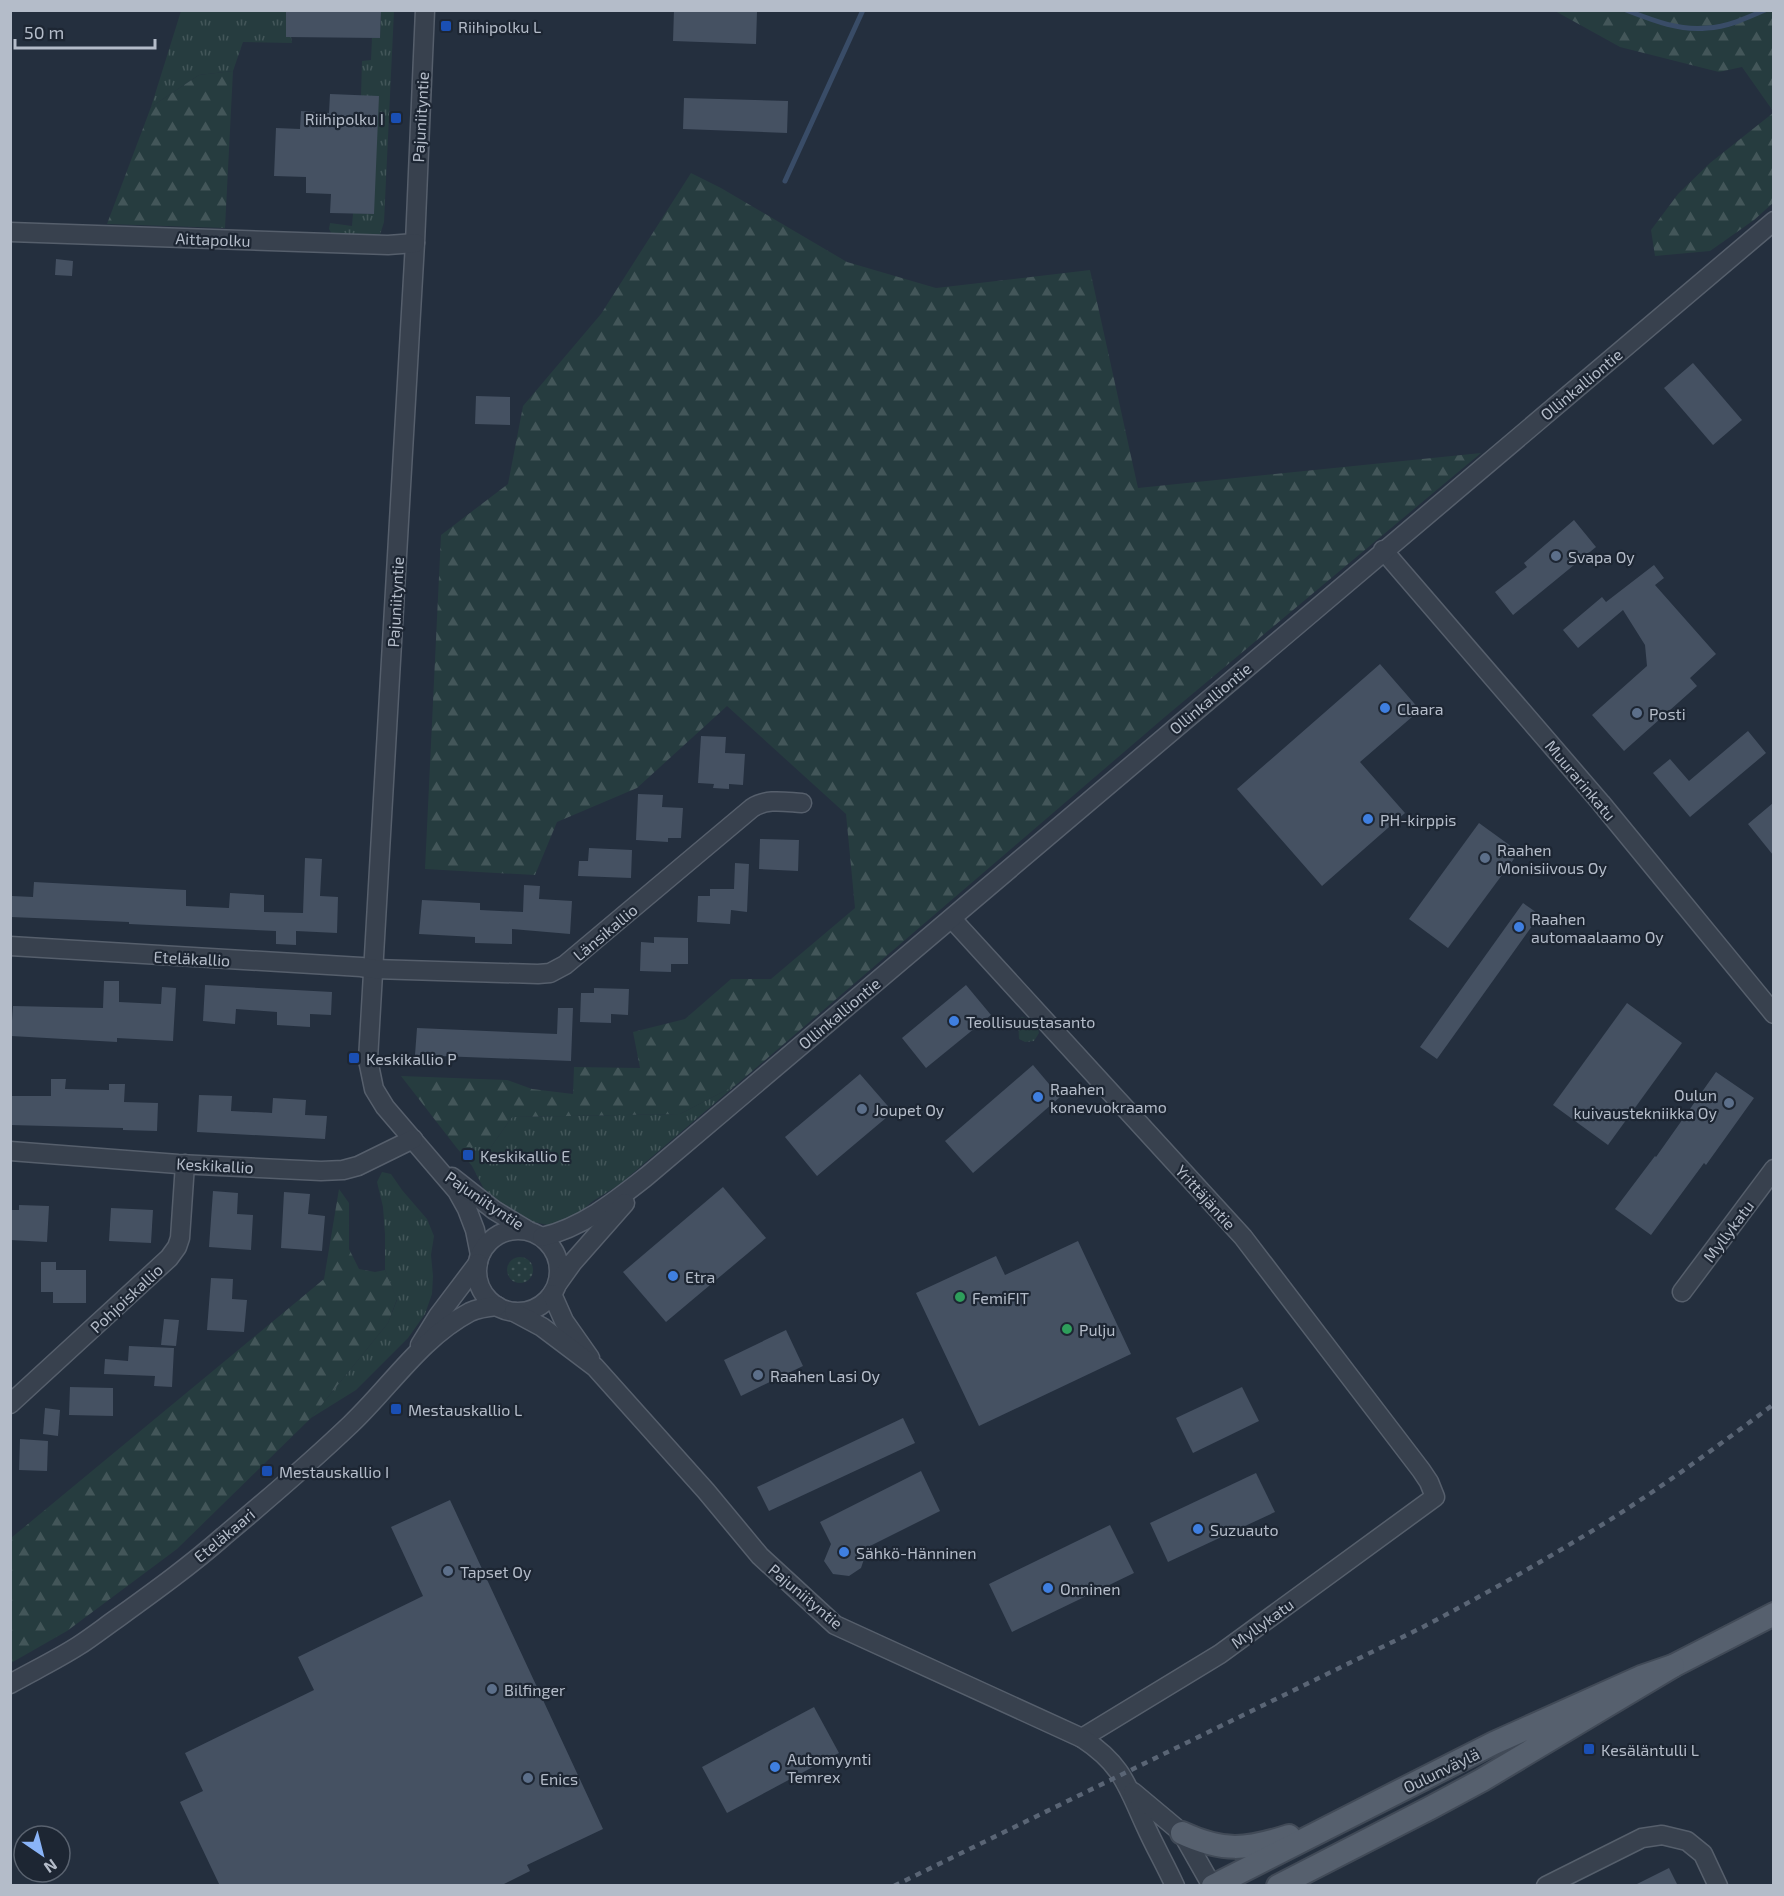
<svg xmlns="http://www.w3.org/2000/svg" width="1784" height="1896" viewBox="0 0 1784 1896" font-family="'Exo 2',sans-serif">
	<style>
		.grass { fill: url(#grass-tufts) }
		.forest { fill: url(#forest-firs) }
		.garden { fill: url(#garden-dots) }
		.lines { fill: none; stroke-linecap: round; stroke-linejoin: round }
		.stream { stroke: #394c67; stroke-width: 5 }
		.building { fill: #455162 }
		.minor-casing { stroke: #565f6c; stroke-width: 21 }
		.major-casing { stroke: #414a57; stroke-width: 26 }
		.minor { stroke: #38414e; stroke-width: 18 }
		.major { stroke: #56606e; stroke-width: 22 }
		.rail { stroke: #5a6575; stroke-width: 4.5; stroke-dasharray: 6 6; stroke-linecap: butt }
		.transit-dot { fill: #1a4fb4; stroke: #1d2633; stroke-width: 2 }
		.service-dot { fill: #5c6f8a; stroke: #1d2633; stroke-width: 2 }
		.shop-dot { fill: #3f7fe0; stroke: #1d2633; stroke-width: 2 }
		.leisure-dot { fill: #2e9e5b; stroke: #1d2633; stroke-width: 2 }
		.labels { text-anchor: middle; dominant-baseline: central; stroke-width: 4.5; stroke-linejoin: round; paint-order: stroke }
		.poi-label { font-size: 16px; fill: #b4bcc9; stroke: #1d2633; text-anchor: start }
		.street-label { font-size: 16px; fill: #b4bcc9; stroke: #1d2633 }
	</style>
	<defs>
		<pattern id="grass-tufts" width="24" height="20" patternUnits="userSpaceOnUse" patternTransform="scale(1.5)"><rect width="24" height="20" fill="#263c3f"/><path d="M3 7l-1-3M5 7V3M7 7l1-3M15 17l-1-3M17 17v-4M19 17l1-3" fill="none" stroke="#435659"/></pattern>
		<pattern id="forest-firs" width="22" height="20" patternUnits="userSpaceOnUse" patternTransform="scale(1.5)"><rect width="22" height="20" fill="#263c3f"/><path d="M5 1l3.5 6h-7zM16 11l3.5 6h-7z" fill="#435659"/></pattern>
		<pattern id="garden-dots" width="8" height="8" patternUnits="userSpaceOnUse" patternTransform="scale(1.5)"><rect width="8" height="8" fill="#263c3f"/><path d="M2 2h.1M6 6h.1" fill="none" stroke="#435659" stroke-width="1.8" stroke-linecap="round"/></pattern>
	</defs>
	<rect width="100%" height="100%" fill="#242f3e"/>
	<g class="grass">
		<path d="M181,11H286V36L291,37L292,43L243,42L233,71L199,75L151,107Z"/>
		<path d="M381,11H394L384,222L379,238L333,236L329,229L330,223L352,226L353,213L374,214L361,96L362,61L371,60L372,38H380Z"/>
		<path d="M1023,1017C1032,1020 1037,1024 1039,1033L1034,1041L1025,1042L1019,1039L1018,1018Z"/>
		<path d="M736,1085L619,1185L593,1201L570,1220L556,1227L521,1219L503,1206L484,1189L472,1166L456,1147H491L512,1117L680,1114Z"/>
		<path d="M382,1172L391,1174L402,1190L427,1219L434,1236L431,1255L433,1276L432,1294L425,1314L408,1338L356,1390L311,1418L388,1323L397,1300L385,1270V1235L383,1207L377,1182Z"/>
	</g>
	<g class="forest">
		<path d="M1555,11H1773V111L1742,67L1719,72L1620,47Z"/>
		<path d="M233,71L225,228L107,224L151,107L199,75Z"/>
		<path d="M1773,113V203L1754,220L1710,251L1655,256L1651,230L1678,194L1710,163Z"/>
		<path d="M691,173L721,188L847,262L936,288L1090,270L1138,488L1481,453L1166,716L736,1085L680,1114L512,1117L491,1147H456L401,1076L507,1080L532,1089L573,1094L574,1067L640,1068L633,1032L685,1019L731,979H771L855,908L846,814L727,706L637,788L557,822L535,875L425,869L441,535L508,484L523,406L601,314Z"/>
		<path d="M339,1189L349,1203V1249L359,1269L375,1272L385,1270L397,1299L388,1323L311,1418L177,1549L67,1631L11,1663V1538L324,1279Z"/>
	</g>
	<circle class="garden" cx="520" cy="1270" r="13"/>
	<g class="lines">
		<g class="stream">
			<path d="M1626,10C1652,20 1679,31 1707,28C1727,27 1747,18 1765,10"/>
			<path d="M785,181L863,10"/>
		</g>
	</g>
	<g class="building">
		<path d="M286,10H381L380,38L286,37Z"/>
		<path d="M674,10L757,11L756,44L673,41Z"/>
		<path d="M330,94L379,96L374,214L330,213L331,194L306,193V177L274,176L276,128L300,129L301,111L329,113Z"/>
		<path d="M684,98L788,101L787,133L683,129Z"/>
		<path d="M56,259L73,261L72,276L55,275Z"/>
		<path d="M1693,363L1742,420L1713,445L1664,388Z"/>
		<path d="M476,396L510,397V425L475,424Z"/>
		<path d="M1574,520L1596,547L1513,615L1495,592L1527,567L1524,563Z"/>
		<path d="M1654,565L1664,578L1655,585L1716,654L1690,678L1697,686L1624,751L1592,715L1647,666L1645,645L1623,610L1578,648L1563,630L1602,597L1606,602Z"/>
		<path d="M1380,664L1420,710L1360,762L1405,813L1322,886L1237,789Z"/>
		<path d="M1748,731L1766,753L1690,817L1653,773L1670,759L1689,781Z"/>
		<path d="M701,736L726,737L725,753L745,754L743,785L729,784V789L713,788L714,784L698,783Z"/>
		<path d="M638,794L663,795L662,807L683,808L681,838H668V842L636,840Z"/>
		<path d="M1773,803V855L1748,824Z"/>
		<path d="M1479,823L1519,852L1448,948L1409,919Z"/>
		<path d="M760,839L799,840L798,871L759,869Z"/>
		<path d="M589,848L632,850L631,878L578,876L579,861H588Z"/>
		<path d="M305,858L322,859L320,896L338,897L337,933L296,931V945L276,944V931L129,924V922L11,917L12,896L33,897L34,882L186,890V906L229,908L230,893L264,895V912L303,913Z"/>
		<path d="M735,863L749,864L747,912L731,910L730,924L697,922L698,896H710V889H734Z"/>
		<path d="M524,885L540,886L539,899L572,901L570,934L512,929V944L475,943V937L419,934L422,900L480,903V910L523,912Z"/>
		<path d="M1523,903L1540,915L1437,1059L1420,1047Z"/>
		<path d="M654,937L688,938V964H671V972L640,971L641,942L654,943Z"/>
		<path d="M104,981H119V1002L161,1004L162,987L176,988L173,1041L117,1038V1042L11,1036L13,1006L103,1008Z"/>
		<path d="M205,985L332,992L331,1015L310,1014V1027L277,1025V1012L236,1009L235,1024L203,1021Z"/>
		<path d="M966,985L991,1015L926,1068L902,1038Z"/>
		<path d="M594,988L629,989L628,1015L611,1014V1023L580,1022L581,993H594Z"/>
		<path d="M1627,1003L1682,1043L1608,1145L1553,1105Z"/>
		<path d="M558,1008H573L571,1061L415,1055L417,1028L557,1034Z"/>
		<path d="M1033,1065L1060,1097L973,1173L945,1141Z"/>
		<path d="M1716,1072L1754,1098L1706,1165L1704,1163L1651,1235L1615,1209L1655,1156L1656,1157Z"/>
		<path d="M860,1074L893,1112L817,1176L785,1137Z"/>
		<path d="M51,1079H66L65,1089L109,1090V1084H125L124,1102L158,1103L157,1131L123,1130V1128L10,1125V1096H51Z"/>
		<path d="M199,1095L232,1096L231,1111L272,1113L273,1098L306,1100L305,1115L327,1116L325,1139L197,1132Z"/>
		<path d="M723,1187L766,1238L666,1322L623,1272Z"/>
		<path d="M213,1191L238,1193L237,1214L253,1215L251,1250L209,1247Z"/>
		<path d="M284,1192L310,1194L308,1214L325,1216L322,1251L281,1248Z"/>
		<path d="M19,1205L49,1206L47,1242L10,1240V1210H19Z"/>
		<path d="M111,1208L153,1210L151,1243L109,1241Z"/>
		<path d="M1078,1241L1131,1354L979,1426L916,1293L996,1256L1005,1275Z"/>
		<path d="M41,1262H56V1270H86V1303H53V1292H41Z"/>
		<path d="M211,1278L233,1279L232,1299L247,1300L244,1332L207,1330Z"/>
		<path d="M164,1319L179,1320L176,1346L161,1345Z"/>
		<path d="M786,1330L803,1366L741,1396L724,1360Z"/>
		<path d="M129,1346L174,1348L172,1387L154,1386L155,1376L104,1374L105,1359L128,1361Z"/>
		<path d="M70,1387L113,1388V1416L69,1415Z"/>
		<path d="M1242,1387L1259,1421L1193,1453L1176,1418Z"/>
		<path d="M45,1408L60,1410L58,1436L43,1434Z"/>
		<path d="M903,1418L915,1443L769,1511L757,1487Z"/>
		<path d="M20,1439L48,1441L47,1471L19,1470Z"/>
		<path d="M921,1471L940,1511L864,1549L865,1556L861,1568L849,1576L833,1574L824,1561L831,1544L820,1522Z"/>
		<path d="M1256,1473L1275,1512L1168,1562L1150,1523Z"/>
		<path d="M450,1500L603,1829L527,1865L530,1871L500,1886H220L180,1802L203,1791L185,1753L314,1690L298,1657L423,1596L391,1527Z"/>
		<path d="M1110,1525L1134,1573L1012,1632L989,1584Z"/>
		<path d="M814,1707L839,1753L727,1813L702,1767Z"/>
		<path d="M1669,1868L1678,1886H1633Z"/>
	</g>
	<g class="lines">
		<defs>
			<g id="minor">
				<path d="M425,10L415,243L368,1060L374,1089L385,1107L457,1191L467,1209L475,1230L480,1255"/>
				<path d="M10,232L388,245L415,243"/>
				<path d="M1383,550L1601,803L1774,1014"/>
				<path d="M952,919L1243,1237L1421,1470L1429,1482L1435,1497L1220,1654L1082,1738"/>
				<path d="M10,946L361,967L374,969L538,974L550,973L565,965L752,808C767,798 785,802 802,803"/>
				<path d="M10,1151L178,1164L321,1171L343,1170L358,1166L413,1139"/>
				<path d="M452,1177L494,1210L527,1230"/>
				<circle cx="518" cy="1271" r="41"/>
				<path d="M542,1237C583,1227 614,1202 647,1176L1774,221"/>
				<path d="M558,1283L573,1262L625,1203"/>
				<path d="M1682,1292L1774,1169"/>
				<path d="M552,1294L564,1321L590,1358"/>
				<path d="M514,1312L542,1327L595,1367L706,1491L760,1556L835,1625L1082,1738C1123,1765 1127,1786 1146,1827C1155,1847 1166,1866 1175,1886"/>
				<path d="M420,1345L438,1316L478,1263"/>
				<path d="M10,1404L169,1258L177,1247L180,1238L185,1164"/>
				<path d="M10,1684C33,1671 56,1660 78,1646C92,1637 106,1626 119,1617C155,1591 191,1565 224,1536C267,1500 310,1463 351,1424C390,1387 421,1338 470,1312C478,1308 487,1307 497,1306"/>
				<path d="M1133,1792L1182,1833L1212,1886"/>
				<path d="M1546,1886L1642,1838L1662,1835L1687,1841L1703,1854L1718,1886"/>
			</g>
			<g id="major">
				<path d="M1673,1666L1774,1614"/>
				<path d="M1182,1833C1223,1852 1246,1850 1289,1836"/>
				<path d="M1213,1886L1494,1743L1641,1677L1673,1666L1482,1780L1430,1808L1278,1886"/>
			</g>
		</defs>
		<use href="#minor" class="minor-casing"/>
		<use href="#major" class="major-casing"/>
		<use href="#minor" class="minor"/>
		<use href="#major" class="major"/>
		<path class="rail" d="M894,1886L1421,1628C1474,1600 1526,1571 1577,1540C1646,1499 1710,1452 1774,1404"/>
	</g>
	<g class="transit-dot">
		<rect x="440" y="20" width="12" height="12" rx="3"/>
		<rect x="390" y="112" width="12" height="12" rx="3"/>
		<rect x="348" y="1052" width="12" height="12" rx="3"/>
		<rect x="462" y="1149" width="12" height="12" rx="3"/>
		<rect x="390" y="1403" width="12" height="12" rx="3"/>
		<rect x="261" y="1465" width="12" height="12" rx="3"/>
		<rect x="1583" y="1743" width="12" height="12" rx="3"/>
	</g>
	<g class="service-dot">
		<circle cx="1556" cy="556" r="6"/>
		<circle cx="1637" cy="713" r="6"/>
		<circle cx="1485" cy="858" r="6"/>
		<circle cx="1729" cy="1103" r="6"/>
		<circle cx="862" cy="1109" r="6"/>
		<circle cx="758" cy="1375" r="6"/>
		<circle cx="448" cy="1571" r="6"/>
		<circle cx="492" cy="1689" r="6"/>
		<circle cx="528" cy="1778" r="6"/>
	</g>
	<g class="shop-dot">
		<circle cx="1385" cy="708" r="6"/>
		<circle cx="1368" cy="819" r="6"/>
		<circle cx="1519" cy="927" r="6"/>
		<circle cx="954" cy="1021" r="6"/>
		<circle cx="1038" cy="1097" r="6"/>
		<circle cx="673" cy="1276" r="6"/>
		<circle cx="1198" cy="1529" r="6"/>
		<circle cx="844" cy="1552" r="6"/>
		<circle cx="1048" cy="1588" r="6"/>
		<circle cx="775" cy="1767" r="6"/>
	</g>
	<g class="leisure-dot">
		<circle cx="960" cy="1297" r="6"/>
		<circle cx="1067" cy="1329" r="6"/>
	</g>
	<g class="labels">
		<g class="poi-label">
			<text x="458" y="26">Riihipolku L</text>
			<text x="384" y="118" text-anchor="end">Riihipolku I</text>
			<text x="1568" y="556">Svapa Oy</text>
			<text x="1397" y="708">Claara</text>
			<text x="1649" y="713">Posti</text>
			<text x="1380" y="819">PH-kirppis</text>
			<text x="1497" y="849">Raahen<tspan x="1497" dy="18">Monisiivous Oy</tspan></text>
			<text x="1531" y="918">Raahen<tspan x="1531" dy="18">automaalaamo Oy</tspan></text>
			<text x="966" y="1021">Teollisuustasanto</text>
			<text x="366" y="1058">Keskikallio P</text>
			<text x="1050" y="1088">Raahen<tspan x="1050" dy="18">konevuokraamo</tspan></text>
			<text x="1717" y="1094" text-anchor="end">Oulun<tspan x="1717" dy="18">kuivaustekniikka Oy</tspan></text>
			<text x="874" y="1109">Joupet Oy</text>
			<text x="480" y="1155">Keskikallio E</text>
			<text x="685" y="1276">Etra</text>
			<text x="972" y="1297">FemiFIT</text>
			<text x="1079" y="1329">Pulju</text>
			<text x="770" y="1375">Raahen Lasi Oy</text>
			<text x="408" y="1409">Mestauskallio L</text>
			<text x="279" y="1471">Mestauskallio I</text>
			<text x="1210" y="1529">Suzuauto</text>
			<text x="856" y="1552">Sähkö-Hänninen</text>
			<text x="460" y="1571">Tapset Oy</text>
			<text x="1060" y="1588">Onninen</text>
			<text x="504" y="1689">Bilfinger</text>
			<text x="1601" y="1749">Kesäläntulli L</text>
			<text x="787" y="1758">Automyynti<tspan x="787" dy="18">Temrex</tspan></text>
			<text x="540" y="1778">Enics</text>
		</g>
		<g class="street-label">
			<text transform="translate(420 117) rotate(-87)">Pajuniityntie</text>
			<text transform="translate(213 239) rotate(2)">Aittapolku</text>
			<text transform="translate(1581 384) rotate(-40)">Ollinkalliontie</text>
			<text transform="translate(395 602) rotate(-87)">Pajuniityntie</text>
			<text transform="translate(1210 698) rotate(-40)">Ollinkalliontie</text>
			<text transform="translate(1581 780) rotate(50)">Muurarinkatu</text>
			<text transform="translate(605 932) rotate(-40)">Länsikallio</text>
			<text transform="translate(192 958) rotate(3)">Eteläkallio</text>
			<text transform="translate(839 1013) rotate(-40)">Ollinkalliontie</text>
			<text transform="translate(215 1165) rotate(3)">Keskikallio</text>
			<text transform="translate(1206 1197) rotate(48)">Yrittäjäntie</text>
			<text transform="translate(485 1200) rotate(34)">Pajuniityntie</text>
			<text transform="translate(1728 1231) rotate(-53)">Myllykatu</text>
			<text transform="translate(126 1298) rotate(-43)">Pohjoiskallio</text>
			<text transform="translate(224 1535) rotate(-40)">Eteläkaari</text>
			<text transform="translate(806 1596) rotate(40)">Pajuniityntie</text>
			<text transform="translate(1262 1623) rotate(-36)">Myllykatu</text>
			<text transform="translate(1441 1770) rotate(-26)">Oulunväylä</text>
		</g>
	</g>
	<rect width="1784" height="1896" fill="none" stroke="#b4bcc9" stroke-width="24"/>
	<g transform="translate(42 1854) rotate(145)"><circle r="28" fill="#1d2633" stroke="#59626f" stroke-width="1.5"/>
	<path d="M0-4.5L10 22L0 15L-10 22Z" fill="#8ab4f8"/>
	<text y="-9" font-size="16" font-weight="bold" text-anchor="middle" fill="#b4bcc9">N</text>
	</g>
	<path d="M15 39v9h140v-9" fill="none" stroke="#b4bcc9" stroke-width="3"/>
	<text x="24" y="39" font-size="18" fill="#b4bcc9" stroke="#1d2633" stroke-width="4.5" paint-order="stroke">50 m</text>
</svg>
